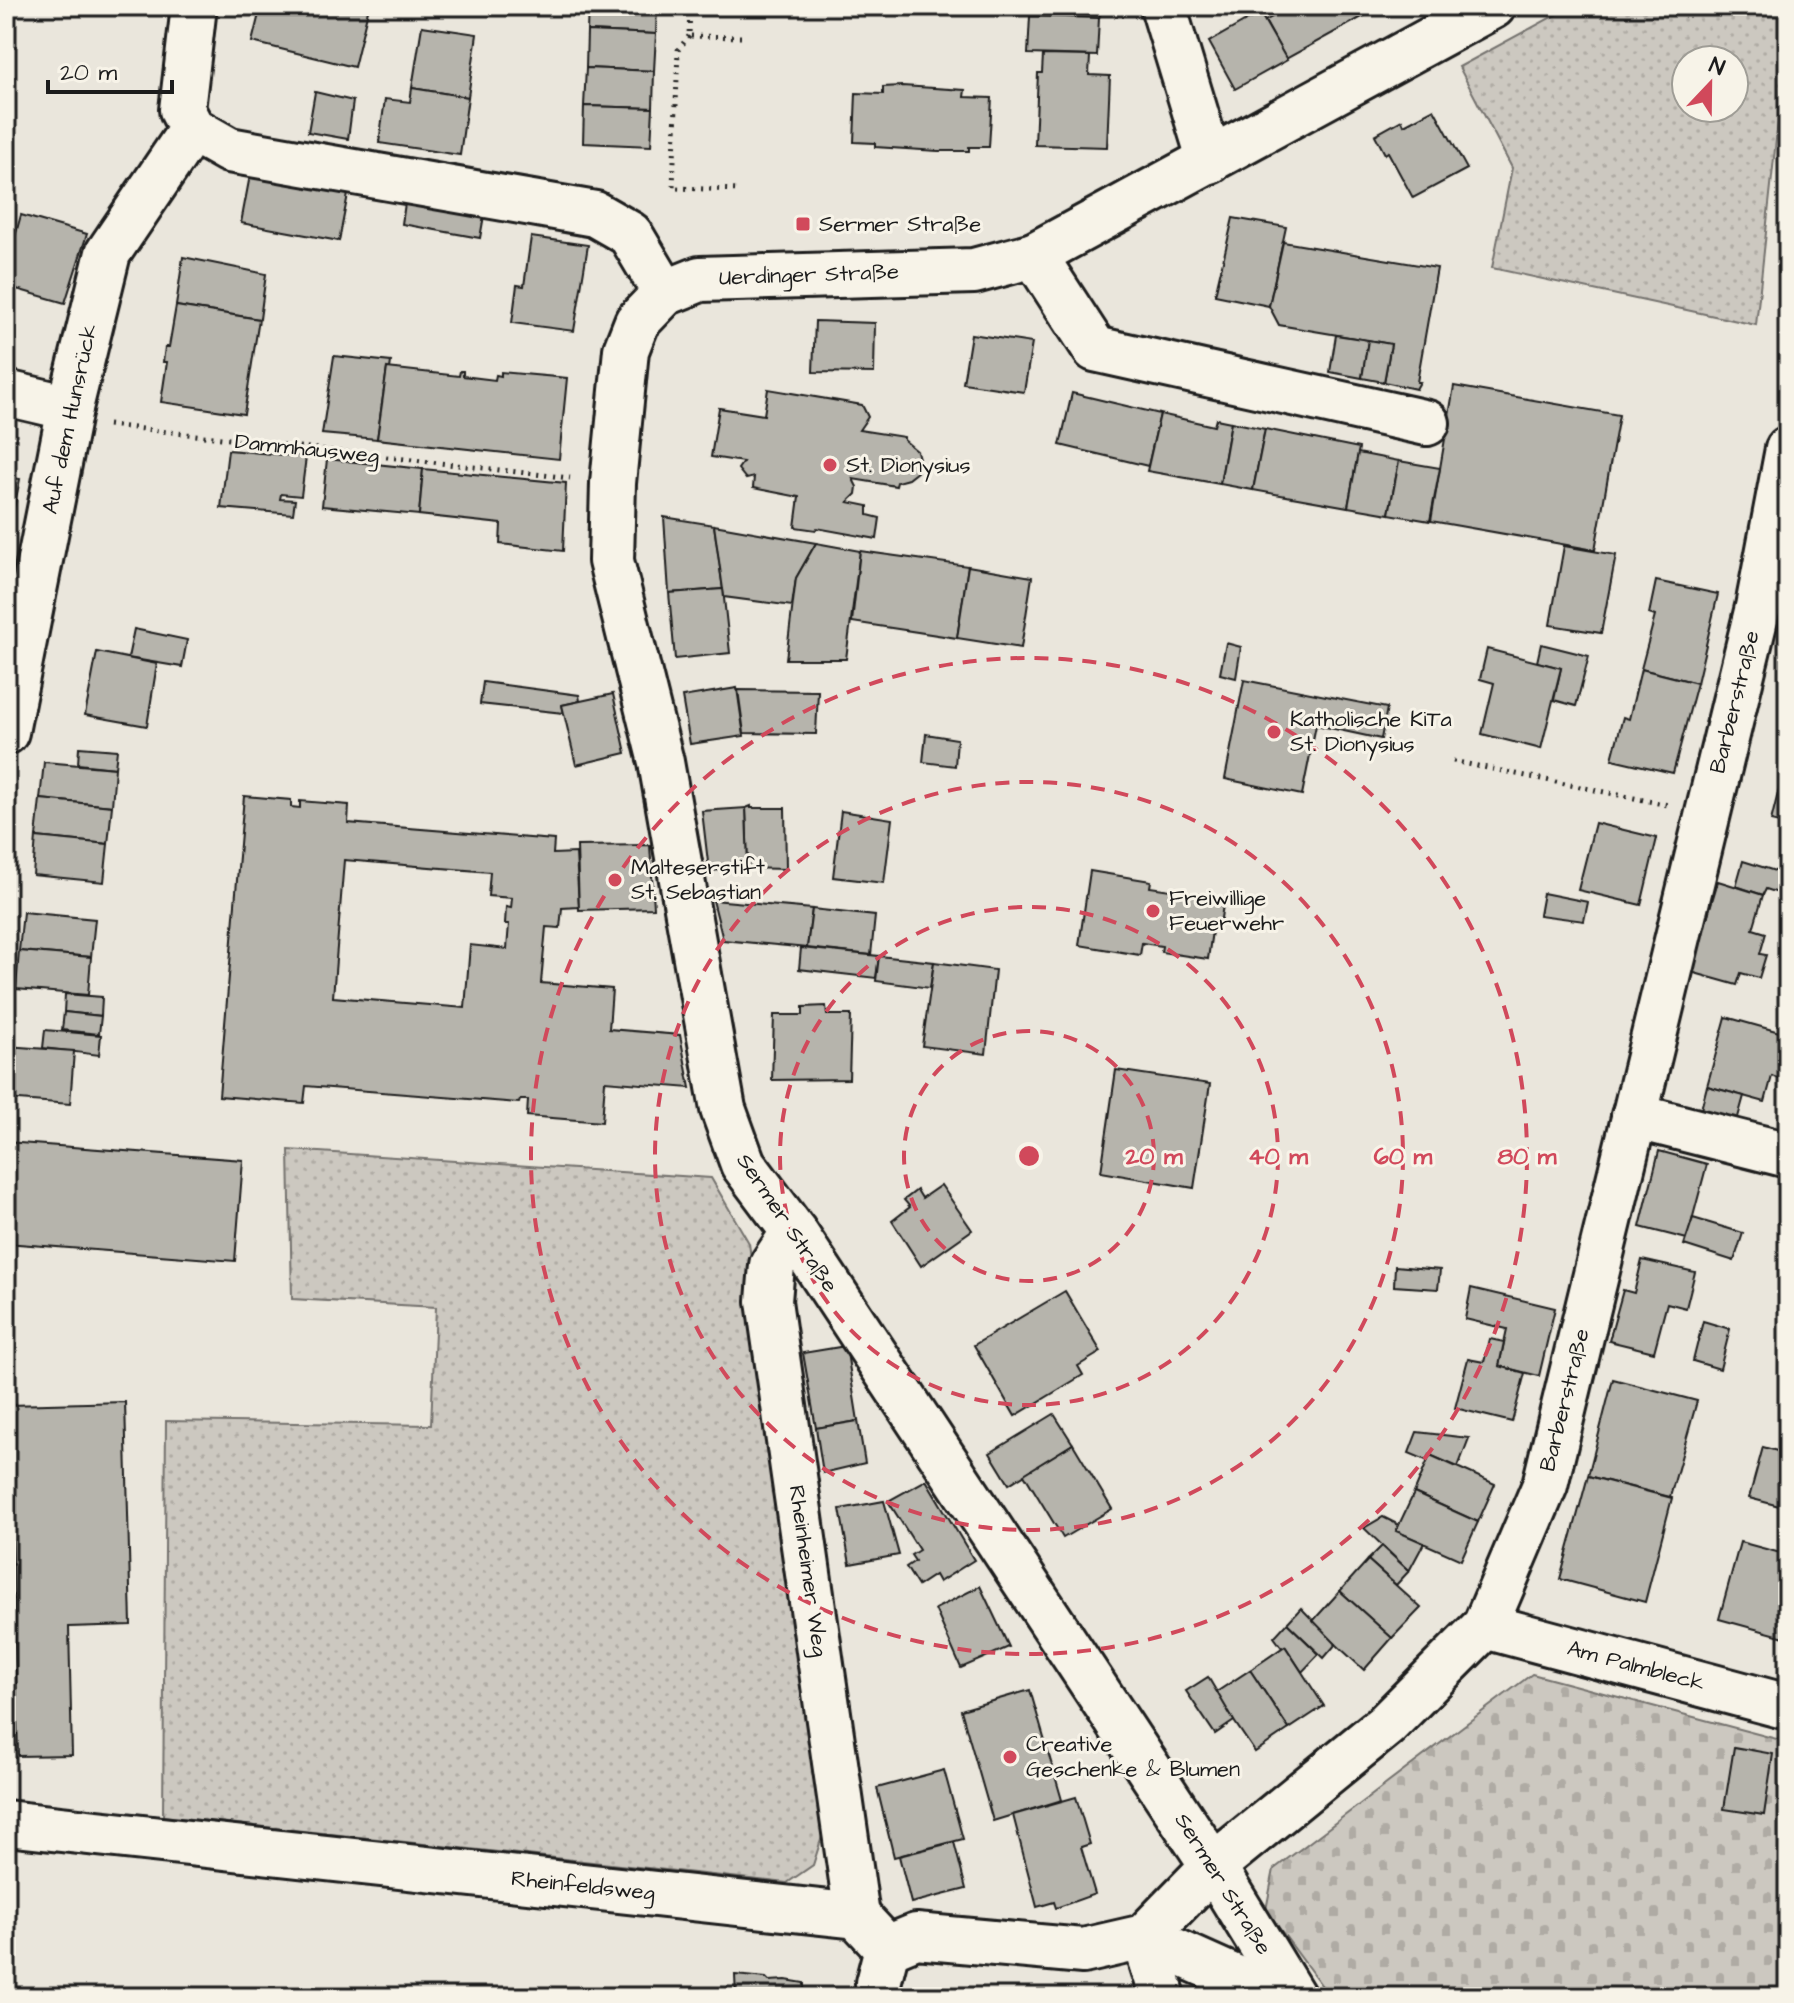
<svg xmlns="http://www.w3.org/2000/svg" width="1794" height="2003" viewBox="0 0 1794 2003" font-family="'Architects Daughter',sans-serif">
	<style>
		.grass { fill: url(#grass-dots); stroke: #74726e; stroke-width: 2; fill-rule: evenodd }
		.cemetery { fill: url(#cemetery-stones); stroke: #74726e; stroke-width: 2 }
		.building { fill: #b6b4ac; stroke: #1c1c1c; stroke-width: 2; fill-rule: evenodd }
		.lines { fill: none; stroke-linecap: round; stroke-linejoin: round }
		.minor-casing { stroke: #1c1c1c; stroke-width: 50 }
		.path { stroke: #1c1c1c; stroke-width: 5; stroke-dasharray: 2 6; stroke-linecap: butt }
		.minor { stroke: #f7f3e8; stroke-width: 44 }
		.ring { fill: none; stroke: #d1495b; stroke-width: 4; stroke-dasharray: 14 10 }
		.poi-dot { fill: #d1495b; stroke: #f7f3e8; stroke-width: 3 }
		.labels { text-anchor: middle; dominant-baseline: central; stroke-width: 6; stroke-linejoin: round; paint-order: stroke }
		.poi-label { font-size: 22px; fill: #1c1c1c; stroke: #f7f3e8; text-anchor: start }
		.street-label { font-size: 22px; fill: #1c1c1c; stroke: #f7f3e8 }
		.centre { fill: #d1495b; stroke: #f7f3e8; stroke-width: 4 }
		.ring-label { font-size: 24px; text-anchor: middle; font-weight: bold; fill: #d1495b; stroke: #f7f3e8; stroke-width: 6; stroke-linejoin: round; paint-order: stroke }
	</style>
	<defs>
		<pattern id="grass-dots" width="8" height="8" patternUnits="userSpaceOnUse" patternTransform="scale(2)"><rect width="8" height="8" fill="#ccc8c0"/><path d="M2 2h.1M6 6h.1" fill="none" stroke="#afaba4" stroke-width="1.8" stroke-linecap="round"/></pattern>
		<pattern id="cemetery-stones" width="16" height="16" patternUnits="userSpaceOnUse" patternTransform="scale(2)"><rect width="16" height="16" fill="#ccc8c0"/><path d="M2 7V4a2 2 0 0 1 4 0v3zM10 15v-3a2 2 0 0 1 4 0v3z" fill="#afaba4"/></pattern>
	</defs>
	<rect width="100%" height="100%" fill="#eae6dc"/>
	<filter id="ink" filterUnits="userSpaceOnUse"><feTurbulence type="fractalNoise" baseFrequency=".0125" numOctaves="2"/><feDisplacementMap in="SourceGraphic" scale="16" xChannelSelector="R" yChannelSelector="G"/><feConvolveMatrix kernelMatrix="1 2 1 2 8 2 1 2 1" color-interpolation-filters="sRGB"/></filter>
	<g filter="url(#ink)">
		<g class="grass">
			<path d="M1572,6H1788V28L1756,325L1492,268L1512,168L1459,67ZM1686,60H1734V108H1686Z"/>
			<path d="M289,1150L711,1178L749,1243L826,1824L813,1865L787,1883L163,1816L166,1421L431,1425L436,1307L292,1299Z"/>
		</g>
		<path class="cemetery" d="M1532,1674L1788,1742V1997H1330L1266,1910L1274,1869Z"/>
		<g class="building">
			<path d="M261,6H369L354,67L252,42Z"/>
			<path d="M588,6H657L656,34L587,31Z"/>
			<path d="M1030,6H1101V13L1099,18L1030,16Z"/>
			<path d="M1292,6H1382L1286,59L1265,21Z"/>
			<path d="M1260,13L1287,60L1235,89L1209,42Z"/>
			<path d="M1030,16L1099,18L1097,56L1028,54Z"/>
			<path d="M422,26L477,34L468,97L412,88Z"/>
			<path d="M587,31L656,34L654,71L586,68Z"/>
			<path d="M1043,55L1090,56L1089,75L1110,76L1107,147L1035,145L1038,73H1042Z"/>
			<path d="M586,68L654,71L653,108L584,106Z"/>
			<path d="M902,86L965,90L964,97L992,98L989,147H969V151H938L875,147V143L854,142L856,93L883,94V87Z"/>
			<path d="M412,88L468,97L460,155L379,143L385,99L410,102Z"/>
			<path d="M315,92L353,101L348,139L308,132Z"/>
			<path d="M584,106L653,108L651,146L583,143Z"/>
			<path d="M1434,109L1467,169L1413,198L1388,152L1385,154L1375,135L1402,120L1404,125Z"/>
			<path d="M251,170L349,189L339,241L241,223Z"/>
			<path d="M406,196L485,210L480,238L402,224Z"/>
			<path d="M21,215L87,234L65,303L6,286V269Z"/>
			<path d="M1233,218L1286,227L1269,306L1215,295Z"/>
			<path d="M531,237L588,245L574,331L512,323L517,285L524,286Z"/>
			<path d="M1283,242L1437,268L1417,382H1420L1416,389L1384,382L1391,344L1279,325L1269,306Z"/>
			<path d="M183,257L266,274L260,319L176,306Z"/>
			<path d="M176,306L259,319L244,414L161,402L167,362H163L165,347H169Z"/>
			<path d="M815,321L875,323L874,373L813,372Z"/>
			<path d="M971,334L1032,343L1024,392L963,383Z"/>
			<path d="M1336,335L1368,340L1362,378L1330,372Z"/>
			<path d="M1368,340L1391,344L1384,382L1362,378Z"/>
			<path d="M334,356L391,362L390,369L387,368L377,439L322,434Z"/>
			<path d="M387,368L459,376L460,371H463V376L495,380L496,375L501,376V372L567,378L559,459L377,439Z"/>
			<path d="M1454,386L1619,415L1595,550L1431,521Z"/>
			<path d="M768,389L862,405L868,417L859,430L904,437V440L917,451L920,462L917,472L908,479L897,482L896,486L853,479L857,487L856,494L848,502L868,506V515L880,518L877,539L817,528L816,530L795,527L799,497L753,488L754,477L746,479L738,469L743,462L711,457L719,408L764,415Z"/>
			<path d="M1072,393L1160,414L1148,466L1060,445Z"/>
			<path d="M1160,414L1214,426L1216,419L1231,422L1220,484L1147,471Z"/>
			<path d="M1231,422L1265,429L1253,490L1220,484Z"/>
			<path d="M1265,429L1359,448L1348,507L1253,490Z"/>
			<path d="M228,450L306,457L301,496L281,494L280,499L295,500L293,514L221,508Z"/>
			<path d="M1358,453L1399,461L1389,514L1348,507Z"/>
			<path d="M327,459L423,469L419,515L322,506Z"/>
			<path d="M1399,461L1440,468L1430,521L1389,514Z"/>
			<path d="M423,469L566,483L563,551L500,544L501,524L419,515Z"/>
			<path d="M6,477L20,479L6,548Z"/>
			<path d="M664,517L714,525L723,589L669,593Z"/>
			<path d="M714,525L816,543L796,578L792,606L724,597Z"/>
			<path d="M816,543L860,551L846,659H786L796,578Z"/>
			<path d="M1564,546L1616,555L1601,633L1550,625Z"/>
			<path d="M860,551L968,566L957,638L852,622Z"/>
			<path d="M968,566L1032,577L1021,648L957,638Z"/>
			<path d="M1656,581L1718,594L1697,683L1641,669L1655,616L1649,614Z"/>
			<path d="M723,589L730,653L675,659L669,593Z"/>
			<path d="M134,629L187,640L182,667L128,658Z"/>
			<path d="M1226,643L1241,647L1236,678L1220,674Z"/>
			<path d="M1541,644L1589,656L1576,706L1554,700L1561,668L1537,662Z"/>
			<path d="M1487,649L1561,668L1541,749L1482,734L1494,683L1480,679Z"/>
			<path d="M97,652L157,664L147,726L85,715Z"/>
			<path d="M1641,669L1697,683L1673,773L1612,759L1623,717L1629,719Z"/>
			<path d="M1244,680L1387,708L1381,739L1316,725L1302,795L1225,779Z"/>
			<path d="M483,682L579,695L580,701L562,705L564,713L480,704Z"/>
			<path d="M737,688L744,736L690,744L682,697Z"/>
			<path d="M738,690L818,691L816,734L744,733Z"/>
			<path d="M613,694L626,753L576,765L562,705Z"/>
			<path d="M926,734L957,739L955,766L923,762Z"/>
			<path d="M79,747L117,750L115,768L78,764Z"/>
			<path d="M1786,761L1788,762V825L1771,821Z"/>
			<path d="M44,762L115,768L112,806L40,799Z"/>
			<path d="M244,796L291,800V807L300,808V801L349,805L348,823L554,840L553,854L576,853L579,907L562,908L560,928L546,927L541,983L612,989L609,1029L680,1035L690,1088L605,1081L602,1122L527,1116L528,1100H520L519,1103L306,1086L304,1103L219,1096ZM344,860L490,872L488,896L512,898L511,908L506,907L505,924H509L507,949L470,945L465,1008L333,997Z"/>
			<path d="M40,799L112,806L108,844L36,837Z"/>
			<path d="M751,806V808H785L786,869L748,868L746,808Z"/>
			<path d="M746,808L748,868L709,871L702,811Z"/>
			<path d="M841,811L892,819L884,883L833,877Z"/>
			<path d="M1595,823L1657,838L1641,905L1578,890Z"/>
			<path d="M36,837L108,844L104,882L33,875Z"/>
			<path d="M650,845L654,908L579,910L577,846Z"/>
			<path d="M1743,861L1788,875L1784,895L1766,889L1763,895L1736,886Z"/>
			<path d="M1090,871L1151,881L1150,887L1224,898L1220,925L1213,924L1208,959L1161,952L1162,946L1142,943L1140,955L1079,945Z"/>
			<path d="M1718,881L1763,895L1753,929L1766,933L1760,954L1766,955L1759,978L1741,973L1737,985L1691,972Z"/>
			<path d="M1543,893L1588,902L1584,921L1539,915Z"/>
			<path d="M713,900L812,909L807,948L723,940Z"/>
			<path d="M812,909L875,916L871,955L807,948Z"/>
			<path d="M23,912L95,919L91,957L19,951Z"/>
			<path d="M801,948L879,956L876,978L799,969Z"/>
			<path d="M19,951L91,957L88,995L16,989Z"/>
			<path d="M879,956L934,962L930,988L876,981Z"/>
			<path d="M934,962L995,970L986,1054L922,1046Z"/>
			<path d="M65,994L102,997L101,1016L64,1012Z"/>
			<path d="M826,1006L827,1015H851L849,1079L772,1080L774,1015H803V1007Z"/>
			<path d="M64,1012L101,1016L99,1034L62,1030Z"/>
			<path d="M1726,1017L1783,1033L1778,1054L1788,1057V1082L1772,1076L1765,1102L1707,1086Z"/>
			<path d="M45,1030L101,1035L99,1055L43,1048Z"/>
			<path d="M6,1046L74,1051L70,1104L6,1099Z"/>
			<path d="M1116,1070L1210,1084L1194,1188L1101,1172Z"/>
			<path d="M1707,1086L1744,1096L1735,1128L1699,1117Z"/>
			<path d="M6,1142L243,1160L235,1261L6,1243Z"/>
			<path d="M1659,1151L1707,1164L1687,1239L1640,1227Z"/>
			<path d="M941,1185L972,1230L921,1266L892,1221L910,1207L904,1200L917,1190L922,1198Z"/>
			<path d="M1693,1218L1743,1233L1734,1261L1684,1245Z"/>
			<path d="M1642,1260L1695,1272L1686,1308L1667,1303L1654,1352L1609,1341L1623,1290L1634,1293Z"/>
			<path d="M1395,1266L1440,1270L1438,1289L1394,1286Z"/>
			<path d="M1471,1288L1555,1308L1539,1376L1499,1366L1507,1329L1465,1319Z"/>
			<path d="M1065,1291L1101,1352L1078,1366L1083,1375L1015,1416L974,1345Z"/>
			<path d="M1703,1321L1730,1329L1720,1369L1693,1361Z"/>
			<path d="M1490,1339L1504,1342L1499,1366L1525,1373L1512,1422L1455,1408L1468,1359L1484,1362Z"/>
			<path d="M846,1346L858,1421L816,1428L803,1353Z"/>
			<path d="M1613,1379L1697,1401L1670,1497L1588,1476Z"/>
			<path d="M125,1402L131,1625L69,1627L72,1755L18,1756L9,1405Z"/>
			<path d="M1054,1414L1073,1444L1009,1484L990,1453Z"/>
			<path d="M858,1421L865,1463L823,1473L816,1428Z"/>
			<path d="M1417,1432L1469,1438L1458,1467L1430,1455L1428,1461L1409,1453Z"/>
			<path d="M1073,1444L1112,1509L1063,1538L1024,1474Z"/>
			<path d="M1763,1447L1788,1454V1488L1783,1507L1749,1498Z"/>
			<path d="M1430,1455L1495,1484L1478,1522L1414,1493Z"/>
			<path d="M1588,1476L1672,1498L1645,1602L1560,1579Z"/>
			<path d="M926,1480L974,1560L939,1582L935,1575L918,1586L906,1567L915,1561L911,1555L919,1550L888,1501Z"/>
			<path d="M1414,1493L1478,1522L1461,1560L1396,1531Z"/>
			<path d="M884,1501L899,1555L850,1564L840,1509Z"/>
			<path d="M1383,1517L1399,1525L1396,1531L1424,1543L1409,1571L1364,1528Z"/>
			<path d="M1740,1542L1788,1555V1638L1719,1619Z"/>
			<path d="M1382,1546L1409,1571L1396,1585L1368,1560Z"/>
			<path d="M1368,1560L1421,1608L1392,1638L1340,1591Z"/>
			<path d="M980,1586L1009,1647L961,1668L935,1609Z"/>
			<path d="M1340,1591L1392,1638L1364,1670L1312,1622Z"/>
			<path d="M1301,1608L1336,1644L1324,1658L1287,1623Z"/>
			<path d="M1287,1623L1319,1654L1302,1672L1285,1646L1282,1648L1274,1637Z"/>
			<path d="M1285,1646L1324,1706L1289,1729L1250,1670Z"/>
			<path d="M1250,1670L1289,1729L1255,1752L1215,1693Z"/>
			<path d="M1208,1677L1234,1721L1215,1734L1186,1691Z"/>
			<path d="M1030,1690L1062,1800L993,1821L961,1710Z"/>
			<path d="M1734,1747L1773,1754L1764,1815L1724,1809Z"/>
			<path d="M944,1770L963,1839L894,1857L877,1788Z"/>
			<path d="M1076,1797L1090,1844L1081,1847L1095,1894L1056,1908L1054,1902L1037,1907L1013,1815Z"/>
			<path d="M954,1842L966,1889L911,1903L899,1856Z"/>
			<path d="M735,1975L766,1978L769,1981L786,1980L804,1983V1992L845,1990V1997H736Z"/>
		</g>
		<g class="lines">
			<defs>
				<g id="minor">
					<path d="M194,6L182,110L192,129L229,150L595,214L630,234L665,293"/>
					<path d="M1163,6L1210,161"/>
					<path d="M1034,255L1095,349L1427,423"/>
					<path d="M6,393L70,408"/>
					<path d="M6,732L70,408L108,253L192,129"/>
					<path d="M1634,1116L1788,1155"/>
					<path d="M794,1232L772,1265L769,1301L857,1916"/>
					<path d="M1485,1626L1788,1707"/>
					<path d="M6,1823L857,1916L887,1948"/>
					<path d="M1144,1937L1278,1997"/>
					<path d="M1144,1937L1163,1997"/>
					<path d="M887,1948L916,1936L1083,1951L1144,1937L1213,1866L1386,1725L1485,1626L1545,1485L1758,607L1788,449"/>
					<path d="M879,1997L878,1983L887,1948"/>
					<path d="M1293,1997L1213,1866L794,1232L743,1164L723,1109L661,762L611,561L613,483L626,350L637,322L665,293L700,279L974,271L1034,255L1493,6"/>
				</g>
			</defs>
			<use href="#minor" class="minor-casing"/>
			<g class="path">
				<path d="M690,6L689,36L745,37"/>
				<path d="M689,36L678,50L673,188L740,190"/>
				<path d="M108,425L570,478"/>
				<path d="M1453,761L1668,805"/>
			</g>
			<use href="#minor" class="minor"/>
		</g>
	</g>
	<g class="ring">
		<circle cx="1029" cy="1156" r="125"/>
		<circle cx="1029" cy="1156" r="249"/>
		<circle cx="1029" cy="1156" r="374"/>
		<circle cx="1029" cy="1156" r="498"/>
	</g>
	<g class="poi-dot">
		<rect x="795" y="216" width="16" height="16" rx="4"/>
		<circle cx="830" cy="465" r="8"/>
		<circle cx="1274" cy="732" r="8"/>
		<circle cx="615" cy="880" r="8"/>
		<circle cx="1153" cy="911" r="8"/>
		<circle cx="1010" cy="1757" r="8"/>
	</g>
	<g class="labels">
		<g class="poi-label">
			<text x="819" y="224">Sermer Straße</text>
			<text x="846" y="465">St. Dionysius</text>
			<text x="1290" y="719">Katholische KiTa<tspan x="1290" dy="25">St. Dionysius</tspan></text>
			<text x="631" y="867">Malteserstift<tspan x="631" dy="25">St. Sebastian</tspan></text>
			<text x="1169" y="898">Freiwillige<tspan x="1169" dy="25">Feuerwehr</tspan></text>
			<text x="1026" y="1744">Creative<tspan x="1026" dy="25">Geschenke &amp; Blumen</tspan></text>
		</g>
		<g class="street-label">
			<text transform="translate(809 275) rotate(-2)">Uerdinger Straße</text>
			<text transform="translate(70 419) rotate(-78)">Auf dem Hunsrück</text>
			<text transform="translate(307 449) rotate(6)">Dammhausweg</text>
			<text transform="translate(1735 702) rotate(-76)">Barberstraße</text>
			<text transform="translate(787 1223) rotate(56)">Sermer Straße</text>
			<text transform="translate(1565 1400) rotate(-76)">Barberstraße</text>
			<text transform="translate(808 1571) rotate(82)">Rheinheimer Weg</text>
			<text transform="translate(1636 1666) rotate(15)">Am Palmbleck</text>
			<text transform="translate(1223 1884) rotate(58)">Sermer Straße</text>
			<text transform="translate(583 1886) rotate(6)">Rheinfeldsweg</text>
		</g>
	</g>
	<circle cx="1029" cy="1156" r="12" class="centre"/>
	<g class="ring-label">
		<text x="1154" y="1164">20 m</text>
		<text x="1278" y="1164">40 m</text>
		<text x="1403" y="1164">60 m</text>
		<text x="1527" y="1164">80 m</text>
	</g>
	<rect width="1794" height="2003" fill="none" stroke="#f7f3e8" stroke-width="32"/>
	<rect x="16" y="16" width="1762" height="1971" fill="none" stroke="#1c1c1c" stroke-width="3" filter="url(#ink)"/>
	<g transform="translate(1710 84) rotate(22)"><circle r="38" fill="#f7f3e8" stroke="#9f9d96" stroke-width="2"/>
	<path d="M0-6L14 30L0 20L-14 30Z" fill="#d1495b"/>
	<text y="-12" font-size="22" font-weight="bold" text-anchor="middle" fill="#1c1c1c">N</text>
	</g>
	<path d="M48 80v12h124v-12" fill="none" stroke="#1c1c1c" stroke-width="4"/>
	<text x="60" y="80" font-size="24" fill="#1c1c1c" stroke="#f7f3e8" stroke-width="6" paint-order="stroke">20 m</text>
</svg>
